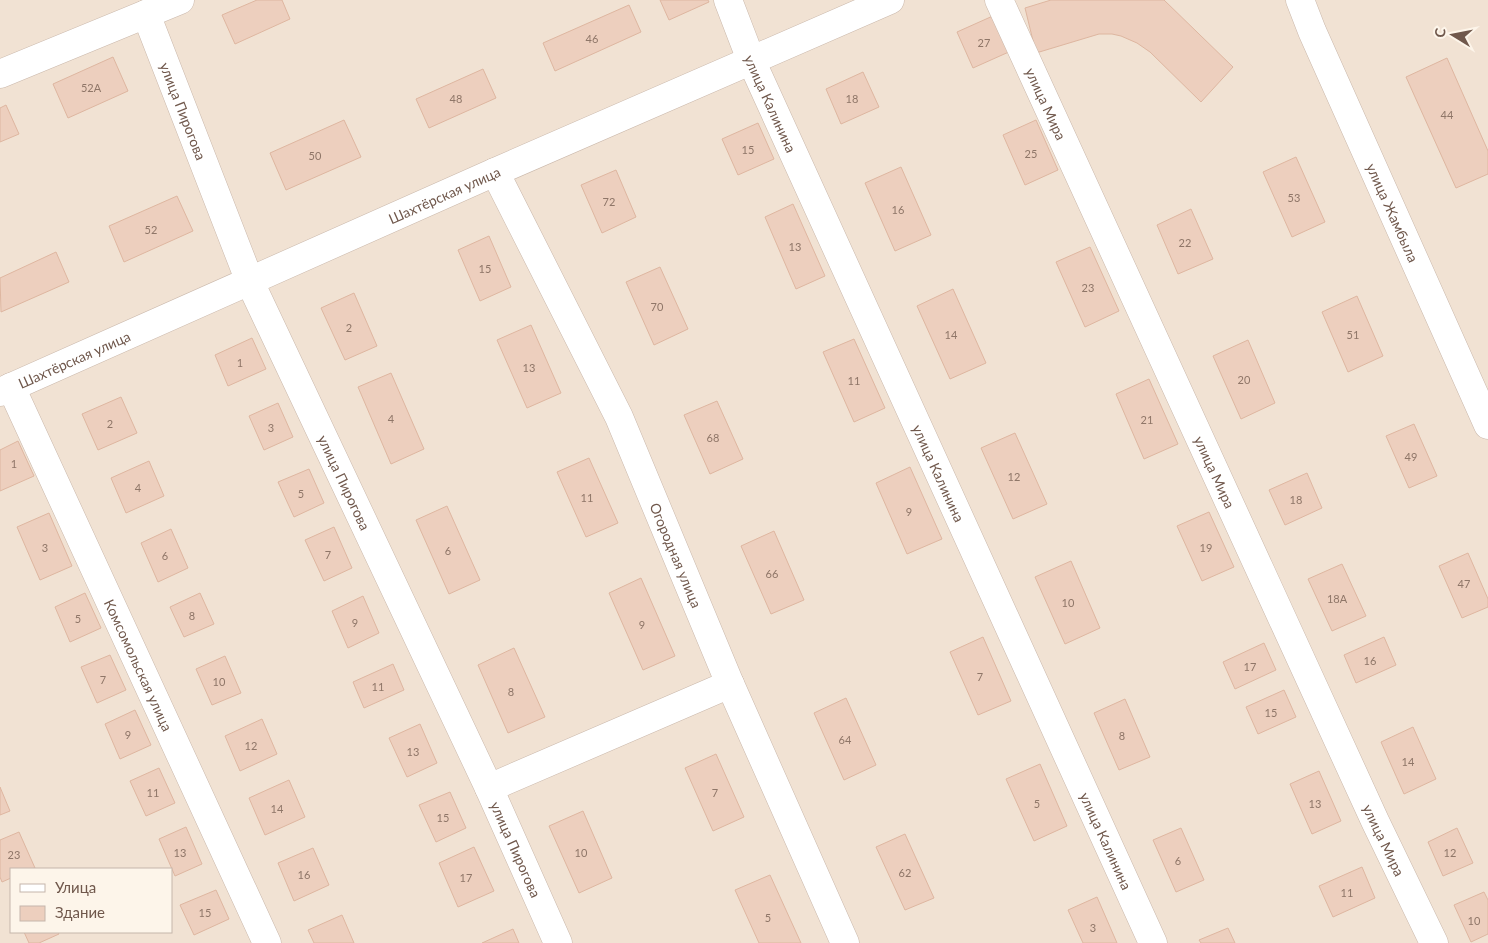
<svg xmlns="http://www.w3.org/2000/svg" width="1488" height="943" viewBox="0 0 1488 943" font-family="Lato,sans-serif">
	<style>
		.residential { fill: #f1e2d3; fill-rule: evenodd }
		.building { fill: #edcfbe; stroke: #deb6a0 }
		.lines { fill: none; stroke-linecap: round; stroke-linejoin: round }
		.minor-casing { stroke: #cab8ab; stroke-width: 29 }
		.minor { stroke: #fff; stroke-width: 28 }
		.labels { text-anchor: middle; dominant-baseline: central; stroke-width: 4; stroke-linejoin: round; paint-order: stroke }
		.number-label { font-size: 11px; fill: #8f7668 }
		.street-label { font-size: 14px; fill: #70584c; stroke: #fdf5ea }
	</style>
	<rect width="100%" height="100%" fill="#faf1e4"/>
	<path class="residential" d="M0,0H1488V943H0ZM11,869H171V932H11Z"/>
	<g class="building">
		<path d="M257,0H282L290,19L235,44L222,15Z"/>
		<path d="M660,0H708L709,2L669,20Z"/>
		<path d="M1051,0H1164L1233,67L1201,102L1150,52L1137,43L1121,36L1112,34H1099L1036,53L1025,8Z"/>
		<path d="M629,5L641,32L555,71L543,43Z"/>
		<path d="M995,15L1011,51L973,68L957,32Z"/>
		<path d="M113,57L128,91L68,118L53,84Z"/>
		<path d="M1447,58L1488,151V174L1456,188L1406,77Z"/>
		<path d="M483,69L496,98L429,128L416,99Z"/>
		<path d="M863,72L879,107L841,124L826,89Z"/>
		<path d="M6,105L19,134L0,142V108Z"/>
		<path d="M344,120L361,157L286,190L270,153Z"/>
		<path d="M1036,120L1058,170L1025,185L1003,135Z"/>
		<path d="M758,123L774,159L738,175L722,139Z"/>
		<path d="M1296,157L1325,222L1292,237L1263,172Z"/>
		<path d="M901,167L931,235L895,251L865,183Z"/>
		<path d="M616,170L636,217L602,233L581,185Z"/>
		<path d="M177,196L193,231L124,262L109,226Z"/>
		<path d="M793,204L825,276L796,289L765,217Z"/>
		<path d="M1191,209L1213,259L1178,274L1157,225Z"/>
		<path d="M489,236L511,287L480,301L458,250Z"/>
		<path d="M1090,247L1119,311L1085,327L1056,262Z"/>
		<path d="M56,252L69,282L1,312L0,278Z"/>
		<path d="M660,267L688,329L654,345L626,282Z"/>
		<path d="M953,289L986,363L950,379L917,306Z"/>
		<path d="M354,293L377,346L345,360L321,308Z"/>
		<path d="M1357,296L1383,356L1348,372L1322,312Z"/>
		<path d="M531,325L561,393L527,408L497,340Z"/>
		<path d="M252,338L266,369L228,386L215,355Z"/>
		<path d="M854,339L885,408L854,422L823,352Z"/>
		<path d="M1248,340L1275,403L1241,419L1213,356Z"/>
		<path d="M391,373L424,449L391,464L358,387Z"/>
		<path d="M1149,379L1178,444L1144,459L1116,394Z"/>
		<path d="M121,397L137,433L98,450L82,414Z"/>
		<path d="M717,401L743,459L710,474L684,415Z"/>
		<path d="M278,403L293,437L264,450L249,416Z"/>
		<path d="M1414,424L1437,476L1409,488L1386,436Z"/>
		<path d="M1015,433L1047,504L1013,519L981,448Z"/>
		<path d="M18,441L34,476L0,491V450Z"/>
		<path d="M589,458L618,523L586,537L557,472Z"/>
		<path d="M149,461L164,496L126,513L111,478Z"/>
		<path d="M910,467L942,539L907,554L876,483Z"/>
		<path d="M309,469L324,503L294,517L278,482Z"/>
		<path d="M1307,473L1322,508L1285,525L1269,490Z"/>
		<path d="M447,506L480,580L449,594L416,520Z"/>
		<path d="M1209,512L1234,567L1202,581L1177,526Z"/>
		<path d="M49,513L72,566L40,580L17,527Z"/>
		<path d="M334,527L352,568L324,581L305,540Z"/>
		<path d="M171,529L188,568L158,582L141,543Z"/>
		<path d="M774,531L804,600L771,614L741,546Z"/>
		<path d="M1468,553L1488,599V607L1462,618L1439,566Z"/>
		<path d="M1071,561L1100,628L1065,644L1035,577Z"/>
		<path d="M1342,564L1366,616L1332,631L1308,579Z"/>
		<path d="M641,578L675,656L643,670L609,593Z"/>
		<path d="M85,593L101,628L70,642L55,607Z"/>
		<path d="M200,593L214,624L184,637L170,607Z"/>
		<path d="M363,596L379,633L348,648L332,611Z"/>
		<path d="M983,637L1011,701L978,715L950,652Z"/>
		<path d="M1384,637L1396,665L1356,683L1344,655Z"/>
		<path d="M1264,643L1276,670L1235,689L1223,662Z"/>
		<path d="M514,648L545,717L508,733L478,665Z"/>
		<path d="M110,655L126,690L97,703L81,667Z"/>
		<path d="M225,656L241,693L212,705L196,669Z"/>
		<path d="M393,664L404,690L364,708L353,682Z"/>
		<path d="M1284,690L1296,717L1258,734L1246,707Z"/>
		<path d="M846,698L876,765L844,780L814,713Z"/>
		<path d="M1125,699L1150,757L1119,770L1094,713Z"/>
		<path d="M135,710L151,745L120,759L105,724Z"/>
		<path d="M262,719L277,754L240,771L225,736Z"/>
		<path d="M420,724L437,763L407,777L389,738Z"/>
		<path d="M1413,727L1436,779L1404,794L1381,742Z"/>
		<path d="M716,754L744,817L713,831L685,768Z"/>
		<path d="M1040,764L1067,826L1034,841L1006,779Z"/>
		<path d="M159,768L175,803L146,816L130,781Z"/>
		<path d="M1319,771L1341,821L1312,834L1290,784Z"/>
		<path d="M289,780L305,817L265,835L249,798Z"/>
		<path d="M0,787L10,811L0,815Z"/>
		<path d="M450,792L466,828L436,842L419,805Z"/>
		<path d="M583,811L612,878L579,893L549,826Z"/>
		<path d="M186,827L202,864L175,876L159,839Z"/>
		<path d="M1181,828L1204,880L1176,892L1153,840Z"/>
		<path d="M1457,828L1473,863L1443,876L1428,842Z"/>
		<path d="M19,832L35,868L31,869H11V878L2,882L0,877V840Z"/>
		<path d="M905,834L934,898L905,910L876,847Z"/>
		<path d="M474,847L494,891L458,907L439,863Z"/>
		<path d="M313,848L329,885L294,901L278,863Z"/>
		<path d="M1362,867L1375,898L1333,917L1319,886Z"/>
		<path d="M770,875L801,943H759L735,890Z"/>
		<path d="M216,890L229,919L194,935L180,905Z"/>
		<path d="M1484,892L1488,900V934L1471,942L1454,905Z"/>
		<path d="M1097,897L1117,943H1083L1068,910Z"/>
		<path d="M342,915L354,943H314L308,930Z"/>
		<path d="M1228,928L1235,943H1201L1199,940Z"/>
		<path d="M513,929L519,943H482Z"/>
		<path d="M24,932H58L59,934L39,943H29Z"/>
	</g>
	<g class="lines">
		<defs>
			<g id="minor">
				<path id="s1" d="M728,0L751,60L1153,943"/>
				<path id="s2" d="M999,0L1375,821L1434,943"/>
				<path id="s3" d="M1300,0L1312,31L1488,425"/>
				<path id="s4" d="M146,14L250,282L489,788L558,943"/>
				<path d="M0,74L180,0"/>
				<path id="s5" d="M495,172L619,417L730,684L845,943"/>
				<path id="s6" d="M11,387L267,943"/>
				<path id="s7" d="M0,392L495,172L890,0"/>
				<path d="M489,788L730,684"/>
			</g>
		</defs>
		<use href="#minor" class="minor-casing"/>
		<use href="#minor" class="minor"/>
	</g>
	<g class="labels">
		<g class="number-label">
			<text x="592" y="38">46</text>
			<text x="984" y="42">27</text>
			<text x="91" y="87">52А</text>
			<text x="456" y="98">48</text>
			<text x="852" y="98">18</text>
			<text x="1447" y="114">44</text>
			<text x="748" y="149">15</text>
			<text x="1031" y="153">25</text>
			<text x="315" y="155">50</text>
			<text x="1294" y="197">53</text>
			<text x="609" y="201">72</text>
			<text x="898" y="209">16</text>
			<text x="151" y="229">52</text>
			<text x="1185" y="242">22</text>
			<text x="795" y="246">13</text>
			<text x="485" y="268">15</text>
			<text x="1088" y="287">23</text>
			<text x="657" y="306">70</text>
			<text x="349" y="327">2</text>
			<text x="951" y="334">14</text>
			<text x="1353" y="334">51</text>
			<text x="240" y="362">1</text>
			<text x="529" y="367">13</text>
			<text x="1244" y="379">20</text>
			<text x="854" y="380">11</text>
			<text x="391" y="418">4</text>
			<text x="1147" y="419">21</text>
			<text x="110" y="423">2</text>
			<text x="271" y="427">3</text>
			<text x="713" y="437">68</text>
			<text x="1411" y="456">49</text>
			<text x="14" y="463">1</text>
			<text x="1014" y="476">12</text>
			<text x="138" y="487">4</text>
			<text x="301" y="493">5</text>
			<text x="587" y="497">11</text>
			<text x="1296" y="499">18</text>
			<text x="909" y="511">9</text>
			<text x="45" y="547">3</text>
			<text x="1206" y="547">19</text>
			<text x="448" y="550">6</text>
			<text x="328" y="554">7</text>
			<text x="165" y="555">6</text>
			<text x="772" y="573">66</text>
			<text x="1464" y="583">47</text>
			<text x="1337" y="598">18А</text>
			<text x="1068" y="602">10</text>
			<text x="192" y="615">8</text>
			<text x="78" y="618">5</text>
			<text x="355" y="622">9</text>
			<text x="642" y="624">9</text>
			<text x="1370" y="660">16</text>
			<text x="1250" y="666">17</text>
			<text x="980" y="676">7</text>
			<text x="103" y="679">7</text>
			<text x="219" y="681">10</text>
			<text x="378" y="686">11</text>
			<text x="511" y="691">8</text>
			<text x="1271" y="712">15</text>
			<text x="128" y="734">9</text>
			<text x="1122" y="735">8</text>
			<text x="845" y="739">64</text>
			<text x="251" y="745">12</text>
			<text x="413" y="751">13</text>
			<text x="1408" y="761">14</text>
			<text x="153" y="792">11</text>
			<text x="715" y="792">7</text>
			<text x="1037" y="803">5</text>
			<text x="1315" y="803">13</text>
			<text x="277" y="808">14</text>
			<text x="443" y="817">15</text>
			<text x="180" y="852">13</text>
			<text x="581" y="852">10</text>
			<text x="1450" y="852">12</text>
			<text x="14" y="854">23</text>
			<text x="1178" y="860">6</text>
			<text x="905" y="872">62</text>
			<text x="304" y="874">16</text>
			<text x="466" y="877">17</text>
			<text x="1347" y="892">11</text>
			<text x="205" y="912">15</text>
			<text x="768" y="917">5</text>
			<text x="1474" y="920">10</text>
			<text x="1093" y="927">3</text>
		</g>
		<g class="street-label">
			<text stroke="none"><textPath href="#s1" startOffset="112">улица Калинина</textPath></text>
			<text stroke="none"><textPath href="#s2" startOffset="114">улица Мира</textPath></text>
			<text stroke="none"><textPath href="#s4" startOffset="104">улица Пирогова</textPath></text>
			<text stroke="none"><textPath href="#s7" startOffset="486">Шахтёрская улица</textPath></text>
			<text stroke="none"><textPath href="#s3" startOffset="232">улица Жамбыла</textPath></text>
			<text stroke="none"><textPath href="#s7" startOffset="81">Шахтёрская улица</textPath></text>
			<text stroke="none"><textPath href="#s1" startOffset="518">улица Калинина</textPath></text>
			<text stroke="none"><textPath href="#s2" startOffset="519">улица Мира</textPath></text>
			<text stroke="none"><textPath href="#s4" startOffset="509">улица Пирогова</textPath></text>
			<text stroke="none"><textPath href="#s5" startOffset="424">Огородная улица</textPath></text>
			<text stroke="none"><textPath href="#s6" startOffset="306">Комсомольская улица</textPath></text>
			<text stroke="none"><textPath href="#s2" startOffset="924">улица Мира</textPath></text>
			<text stroke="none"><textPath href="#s1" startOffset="922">улица Калинина</textPath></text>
			<text stroke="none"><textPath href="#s4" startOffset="914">улица Пирогова</textPath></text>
		</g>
	</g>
	<rect x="10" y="868" width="162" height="65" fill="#fdf5ea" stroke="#c5b6ab"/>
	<rect x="20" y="884" width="25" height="8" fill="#ffffff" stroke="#c5b6ab"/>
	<text x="55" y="893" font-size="15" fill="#70584c">Улица</text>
	<rect x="20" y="906" width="25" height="15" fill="#edcfbe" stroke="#c5b6ab"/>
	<text x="55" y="918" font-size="15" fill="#70584c">Здание</text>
	<g transform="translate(1453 35) rotate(280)" stroke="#fdf5ea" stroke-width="4" paint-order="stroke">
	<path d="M0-4L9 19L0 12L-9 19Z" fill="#70584c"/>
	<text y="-8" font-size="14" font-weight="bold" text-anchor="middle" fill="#70584c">С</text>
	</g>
</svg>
